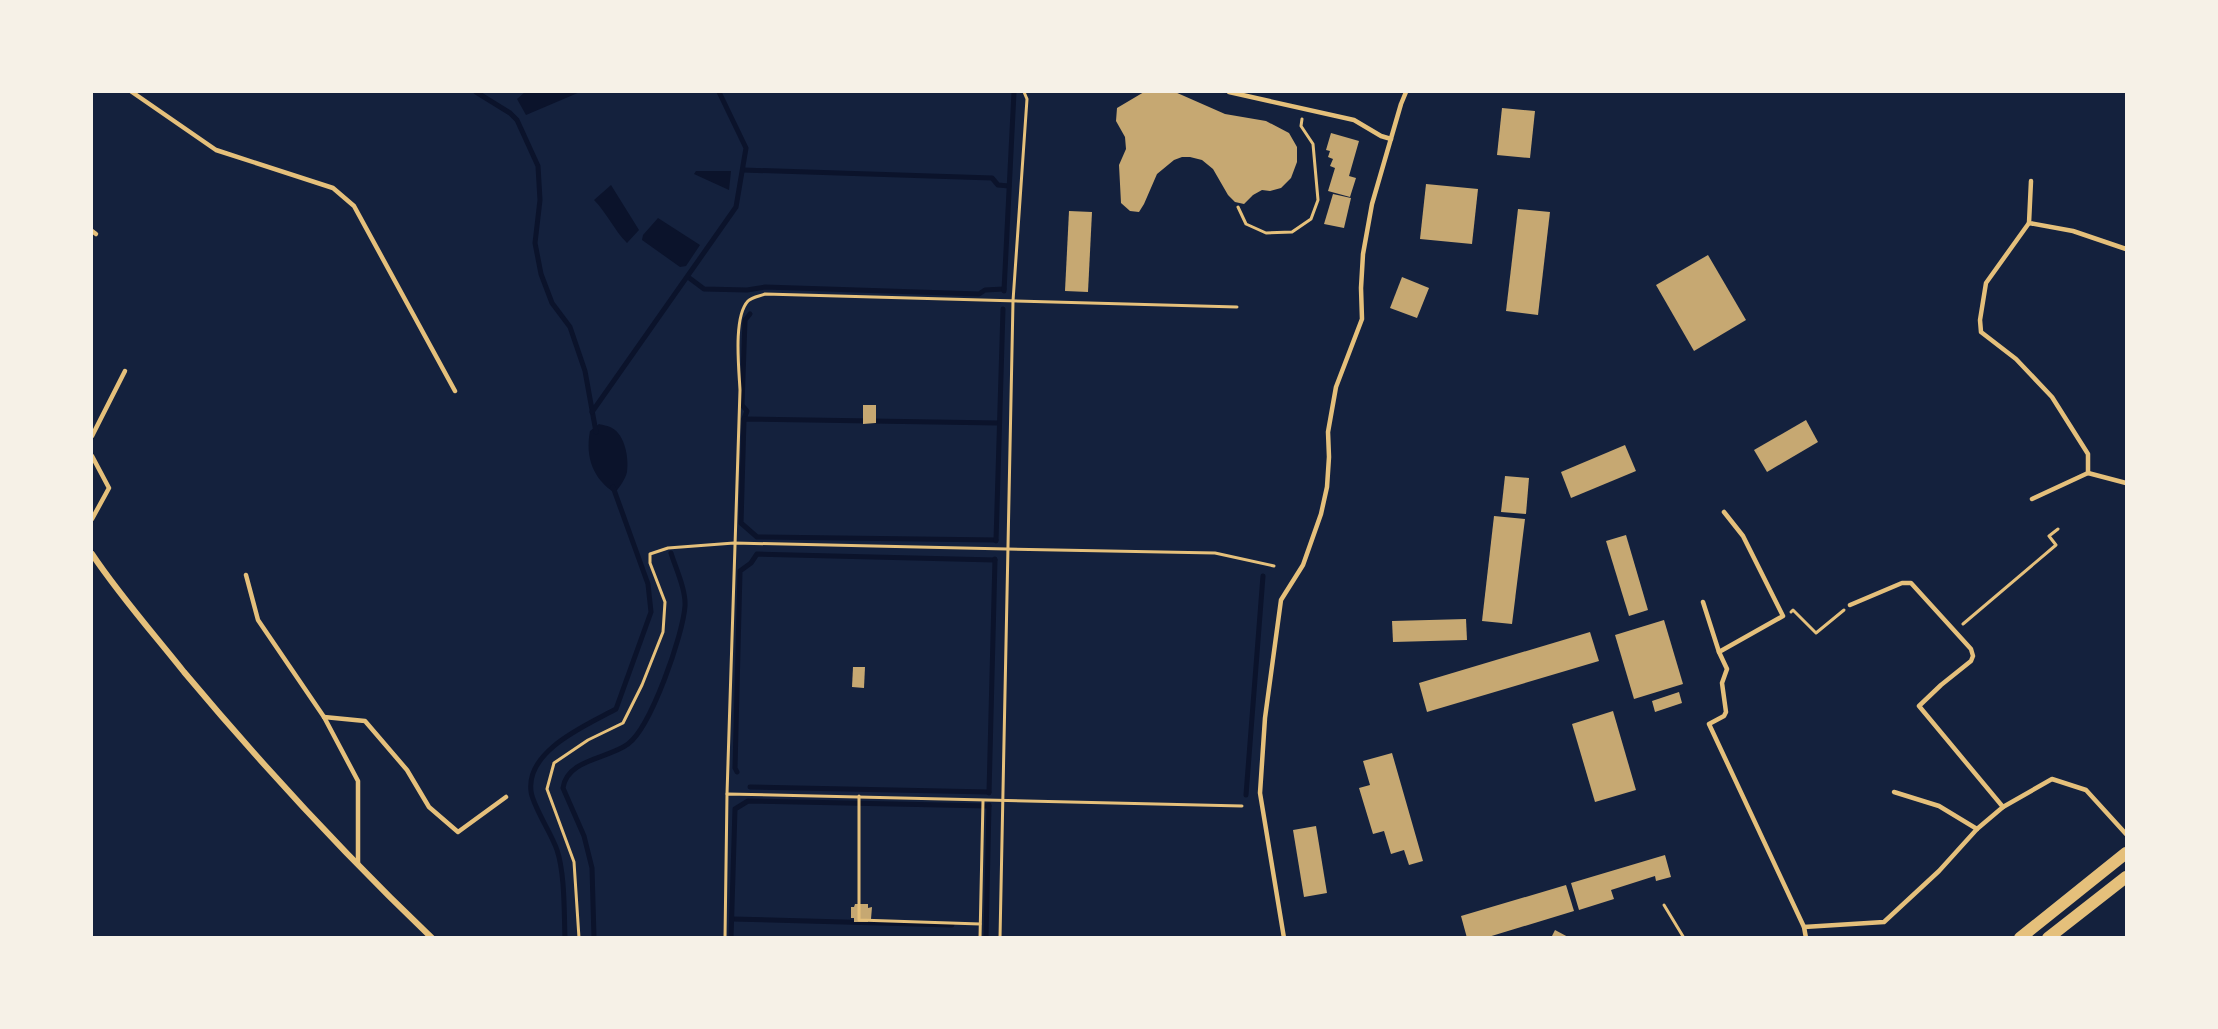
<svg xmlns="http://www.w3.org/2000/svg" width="2218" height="1029" viewBox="0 0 2218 1029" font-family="Signika,sans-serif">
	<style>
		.water { fill: #0b132b }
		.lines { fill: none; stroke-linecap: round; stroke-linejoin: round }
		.stream { stroke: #0b132b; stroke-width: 5 }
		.building { fill: #c6a872 }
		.path { stroke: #e5c07b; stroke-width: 3 }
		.service { stroke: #e5c07b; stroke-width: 4.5 }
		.minor { stroke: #e5c07b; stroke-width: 6 }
		.secondary { stroke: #e5c07b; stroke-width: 12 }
	</style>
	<rect width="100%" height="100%" fill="#14213d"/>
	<g class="water">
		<path d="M525,92H580L526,115L517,99Z"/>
		<path d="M696,171H731L729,190L694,174Z"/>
		<path d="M611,185L639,230L627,243C614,230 607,213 594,200Z"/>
		<path d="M658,218L700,245L686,266L680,267L642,240L643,235Z"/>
		<path d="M599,424C603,425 609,426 612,428C625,435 629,458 627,472C625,480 620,486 615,493C593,479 585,457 590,431Z"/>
	</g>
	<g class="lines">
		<g class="stream">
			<path d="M476,92L510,113L517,120L538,166L540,200L535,243L541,274L552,303L570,327L585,371L596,432"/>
			<path d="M743,170L992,178L998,185L1009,186"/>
			<path d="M688,277L704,289L747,290L765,287L979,294L985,290L1004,289"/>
			<path d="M1004,291L1014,92"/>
			<path d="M592,412L736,207L746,148L719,92"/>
			<path d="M744,419L747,411L742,405L745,320L750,314"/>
			<path d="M996,540L757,537L741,523L744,419L998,423"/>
			<path d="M996,541L1003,309"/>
			<path d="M737,772L735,768L740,571L751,563L757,554L995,560"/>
			<path d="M750,787L989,792"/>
			<path d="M989,793L995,559"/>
			<path d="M1246,795L1263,576"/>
			<path d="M732,919L952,925"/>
			<path d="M565,938C564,912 565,874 557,850C552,834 532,805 531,791C526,750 587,725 616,709L651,612L648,584L613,487"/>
			<path d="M594,938L592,868L584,836L563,788C567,759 608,759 628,744C651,727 683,635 685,606C686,590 676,569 671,553"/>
			<path d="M731,938L735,809L748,801L989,806"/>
			<path d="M986,938L989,805"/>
		</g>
	</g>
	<g class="building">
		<path d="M1144,92H1175L1225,114L1266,121L1289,133L1297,147V162L1291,178L1281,188L1270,191L1262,190L1253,195L1244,204L1235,202L1228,195L1213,169L1202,160L1190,157H1182L1174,160L1157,174L1144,204L1139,212L1130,211L1121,203L1119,165L1126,149L1125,137L1116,121L1117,108Z"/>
		<path d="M1502,108L1535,111L1530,158L1497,155Z"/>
		<path d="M1331,133L1359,141L1349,176L1356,178L1350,197L1328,191L1335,168L1330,166L1333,159L1328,157L1330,151L1326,150Z"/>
		<path d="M1426,184L1478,189L1472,244L1420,239Z"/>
		<path d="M1333,194L1351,198L1344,228L1324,224Z"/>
		<path d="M1518,209L1550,212L1538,315L1506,311Z"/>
		<path d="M1069,211L1092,212L1088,292L1065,291Z"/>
		<path d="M1708,255L1746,320L1694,351L1656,285Z"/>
		<path d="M1402,277L1429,288L1417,318L1390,308Z"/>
		<path d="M863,405H876V423L863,424Z"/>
		<path d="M1806,420L1818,442L1767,472L1754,450Z"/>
		<path d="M1625,445L1636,471L1571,498L1561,472Z"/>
		<path d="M1505,476L1529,478L1526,514L1501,512Z"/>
		<path d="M1494,516L1525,519L1512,624L1482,621Z"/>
		<path d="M1626,535L1648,610L1629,616L1606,541Z"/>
		<path d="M1466,619L1467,640L1393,642L1392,621Z"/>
		<path d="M1664,620L1683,684L1634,699L1615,635Z"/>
		<path d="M1590,632L1599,661L1427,712L1419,683Z"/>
		<path d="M853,667H865L864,688L852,687Z"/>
		<path d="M1679,692L1682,703L1655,712L1652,701Z"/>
		<path d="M1613,711L1636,790L1595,802L1572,724Z"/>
		<path d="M1392,753L1423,861L1409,865L1404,850L1391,854L1384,831L1373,834L1359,788L1370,785L1363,761Z"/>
		<path d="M1316,826L1327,893L1304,897L1293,830Z"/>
		<path d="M1665,855L1671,877L1656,881L1655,876L1611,890L1614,899L1579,910L1571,883Z"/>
		<path d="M1566,885L1574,911L1485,938H1467L1461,916Z"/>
		<path d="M855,904H868V908L872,907L871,919H868V922H854V918H851V907H854Z"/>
		<path d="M1555,930L1570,938H1551Z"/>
	</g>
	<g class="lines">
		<g class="path">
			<path d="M1238,207L1246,224L1266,233L1292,232L1311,219L1318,200L1313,144L1301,126L1302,119"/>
			<path d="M1791,612L1793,610L1816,633L1844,610"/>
			<path d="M1963,624L2056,545L2049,536L2058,529"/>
			<path d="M727,794L740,390C739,369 733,317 748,301C752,297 760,296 765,294L1237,307"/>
			<path d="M859,796V920L980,924"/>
			<path d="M1664,905L1684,938"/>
			<path d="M579,938L574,862L547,789L554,763L588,740L623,723L642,685L663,632L665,602L650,563V554L668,548L734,543L1007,549L1215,553L1274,566"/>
			<path d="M725,938L727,794L1242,806"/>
			<path d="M980,938L983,801"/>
			<path d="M1000,938L1013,301L1027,99L1024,92"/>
		</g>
		<g class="service">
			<path d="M132,92L216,150L333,188L354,206L455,391"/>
			<path d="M1229,92L1354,120L1381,136L1391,139"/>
			<path d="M2031,181L2029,223L2073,231L2126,249"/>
			<path d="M2029,223L1986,283L1980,320L1981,332L2016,359L2052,397L2088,454V473"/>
			<path d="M92,231L96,234"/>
			<path d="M92,436L125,371"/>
			<path d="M92,456L109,488L92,519"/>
			<path d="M2088,473L2126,483"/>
			<path d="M2032,499L2088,473"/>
			<path d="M246,575L258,620L324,717L358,781V864"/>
			<path d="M1703,602L1719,652L1727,669L1722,683L1726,712L1724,716L1709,724L1804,927L1806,938"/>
			<path d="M1850,605L1902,583H1911L1971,649L1973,656L1971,661L1941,685L1919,706L2003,807"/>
			<path d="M1719,652L1783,616L1743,536L1724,512"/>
			<path d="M324,717L365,721L407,770L429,807L458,832L506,797"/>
			<path d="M1894,792L1939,806L1977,829"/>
			<path d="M1804,927L1884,922L1939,871L1977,829L2003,807L2052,779L2086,790L2126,834"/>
			<path d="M1284,938L1260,793L1265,718L1281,600L1303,565L1321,514L1327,487L1329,457L1328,432L1336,387L1362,319L1361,288L1363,254L1372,204L1401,104L1406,92"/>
		</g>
		<path class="minor" d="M92,554C120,596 153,633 184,672C262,765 344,854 432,938"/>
		<g class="secondary">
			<path d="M2020,938L2126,853"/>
			<path d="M2048,938L2126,877"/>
		</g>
	</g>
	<rect width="2218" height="1029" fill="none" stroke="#f6f1e7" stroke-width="186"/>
</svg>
